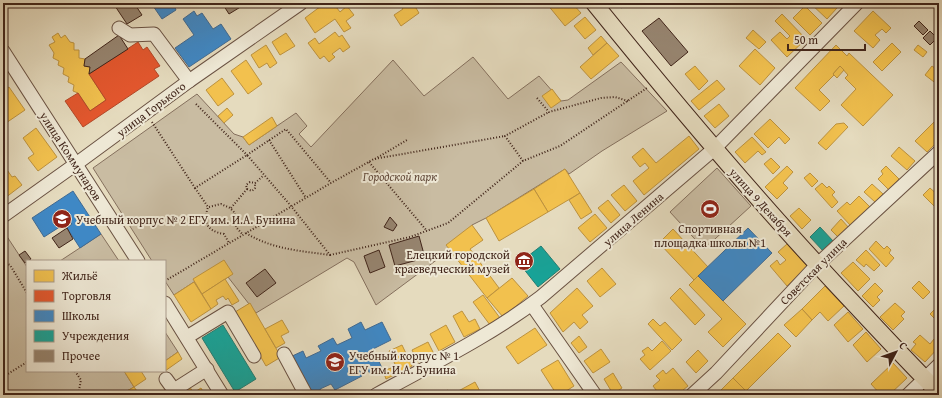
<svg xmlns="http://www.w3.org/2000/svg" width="942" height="398" viewBox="0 0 942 398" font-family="'Gentium Book Plus',serif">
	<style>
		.green { fill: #c9bca2; stroke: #85705e }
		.homes { fill: #f2c14e; stroke: #bd923e }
		.shops { fill: #e4572e; stroke: #b34828 }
		.schools { fill: #3f88c5; stroke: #406a92 }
		.public { fill: #17a398; stroke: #247d72 }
		.building { fill: #96846f; stroke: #41251a }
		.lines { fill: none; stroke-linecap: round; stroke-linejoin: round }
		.minor-casing { stroke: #6a5243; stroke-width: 15 }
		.major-casing { stroke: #41251a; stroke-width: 18 }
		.path { stroke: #41251a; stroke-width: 2; stroke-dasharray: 1 2; stroke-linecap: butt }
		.minor { stroke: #eee8d5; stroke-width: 13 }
		.major { stroke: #e5dbbe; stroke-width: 16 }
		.labels { text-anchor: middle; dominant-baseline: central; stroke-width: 4; stroke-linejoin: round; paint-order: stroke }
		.street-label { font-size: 12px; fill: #41251a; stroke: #eee8d5 }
		.park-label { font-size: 12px; font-style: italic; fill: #634b3c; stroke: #eee8d5 }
		.poi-label { font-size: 12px; fill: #41251a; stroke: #eee8d5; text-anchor: start }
	</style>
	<rect width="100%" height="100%" fill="#e5dbbe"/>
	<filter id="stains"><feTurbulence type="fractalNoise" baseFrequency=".005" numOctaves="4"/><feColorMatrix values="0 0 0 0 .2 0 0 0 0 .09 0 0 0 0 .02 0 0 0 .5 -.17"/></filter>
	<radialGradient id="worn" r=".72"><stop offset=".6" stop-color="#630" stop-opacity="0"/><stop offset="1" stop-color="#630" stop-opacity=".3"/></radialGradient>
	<g class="green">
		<path d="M473,57L508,99L539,76L561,101L568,100L621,62L667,111L602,151L569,174L565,169L486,218L472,225L450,250L376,305L354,262L347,258L256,313L228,277L202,294L194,282L174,295L165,281V261H152L93,168L197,94L234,134L243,137L249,145L296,113L307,126L299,134L311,147L393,60L424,96Z"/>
		<path d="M717,168L751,206L704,249L670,212Z"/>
		<path d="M4,232L27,267V371H124L134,387L120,395H3Z"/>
		<path d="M101,234L119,261H60Z"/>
		<path d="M165,332L178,352L165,361Z"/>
	</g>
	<g class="homes">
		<path d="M267,3H278L270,8Z"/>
		<path d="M325,3H333L340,12L347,6L354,15L346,21L351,28L344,32L335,19L315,33L305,18Z"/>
		<path d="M399,3H413L419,13L401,26L394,15L403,9Z"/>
		<path d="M548,3H572L581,13L565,26L547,4Z"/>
		<path d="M810,3H833L837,8L827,19Z"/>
		<path d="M805,6L822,23L810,35L793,18Z"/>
		<path d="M873,11L891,28L886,33L882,29L875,35L880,40L873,48L854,31Z"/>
		<path d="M782,14L806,39L787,57L771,40L780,32L787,39L790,36L775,21Z"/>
		<path d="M585,17L596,30L585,39L574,26Z"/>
		<path d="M753,30L766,42L759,49L746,38Z"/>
		<path d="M335,32L339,37L342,35L350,47L343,52L340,48L332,54L335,57L329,62L324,56L320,59L308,43L315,38L319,44Z"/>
		<path d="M58,33L61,38L65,35L70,42L74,43V50H79V58L85,59L84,66L90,67L89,74L106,100L90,111L78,93L73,91L74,85L68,82L69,77L63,74L64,68L58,65L59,61L53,58L54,53L49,45L55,42L52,37Z"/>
		<path d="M286,33L295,46L280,55L272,42Z"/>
		<path d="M601,36L607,43L593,55L588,48Z"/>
		<path d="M607,43L619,56L591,79L580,67Z"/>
		<path d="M892,43L901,52L882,71L873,62Z"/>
		<path d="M266,45L277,63L270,68L267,63L259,68L251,55Z"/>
		<path d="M836,45L847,56L849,53L893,95L863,126L841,105L856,89L845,78L848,75L840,66L833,74L834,75L819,90L830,101L820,111L795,88Z"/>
		<path d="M918,45L927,52L923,57L914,50Z"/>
		<path d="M755,49L775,68L760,85L739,66Z"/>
		<path d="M246,60L262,84L248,94L231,71Z"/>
		<path d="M695,66L708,81L699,90L685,74Z"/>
		<path d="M840,66L844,70L837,78L833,74Z"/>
		<path d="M932,66L939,71L938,85L925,75Z"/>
		<path d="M222,78L234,94L218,106L206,90Z"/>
		<path d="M717,80L725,89L699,110L691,101Z"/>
		<path d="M9,87L25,110L3,125V91Z"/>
		<path d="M552,89L561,101L551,108L542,96Z"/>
		<path d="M719,104L729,116L715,128L704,116Z"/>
		<path d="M227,108L233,115L224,123L218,116Z"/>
		<path d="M272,117L277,126L249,145L243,137Z"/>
		<path d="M770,119L790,139L785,144L779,137L768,148L754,134Z"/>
		<path d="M936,120L939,123V140L927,152L915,141Z"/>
		<path d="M844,123L848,127L826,150L818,143L836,124Z"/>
		<path d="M36,128L57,157L38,171L28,158L34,154L23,138Z"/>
		<path d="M689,136L699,149L644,195L633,181L649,168L645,163L640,167L632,157L643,148L656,163Z"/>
		<path d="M752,137L766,152L762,155L758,151L745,163L735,152Z"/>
		<path d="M899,147L915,161L907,170L891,156Z"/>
		<path d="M771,158L780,167L773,174L764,164Z"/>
		<path d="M3,164L12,177L15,176L22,185L5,198L3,196Z"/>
		<path d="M787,166L793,172L783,183L788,188L777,199L765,187Z"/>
		<path d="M886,166L899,179L889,190L878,179L883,174L881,171Z"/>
		<path d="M565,169L580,193L548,212L534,189Z"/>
		<path d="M810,173L818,181L812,187L804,178Z"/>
		<path d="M822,183L827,188L829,186L835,192L832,195L838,202L832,208L815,189Z"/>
		<path d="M872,184L883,194L875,202L864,192Z"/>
		<path d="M624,185L637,201L625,211L611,195Z"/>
		<path d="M930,188L939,196V211L923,195Z"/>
		<path d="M534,189L548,212L499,241L486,218Z"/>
		<path d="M580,193L592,212L581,219L569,200Z"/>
		<path d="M859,196L870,207L851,226L837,211L847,202L850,205Z"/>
		<path d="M608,200L620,215L611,223L598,208Z"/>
		<path d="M799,208L811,220L802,229L790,216Z"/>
		<path d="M595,214L607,228L590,242L578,228Z"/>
		<path d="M841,219L849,228L839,238L831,230Z"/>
		<path d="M472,225L483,240L470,249L499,288L487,298L446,245Z"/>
		<path d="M673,229L708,267L694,280L659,243Z"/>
		<path d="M876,241L884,249L887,246L891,250L889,253L894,258L886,267L869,249Z"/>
		<path d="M787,244L808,267L787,286L770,266L777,260L780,265L786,260L778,252Z"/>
		<path d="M866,250L880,265L874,271L866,264L864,267L856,260Z"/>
		<path d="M224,260L233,274L202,294L193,279Z"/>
		<path d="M853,262L870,279L858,291L841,273Z"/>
		<path d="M602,268L616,284L600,297L587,281Z"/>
		<path d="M698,276L746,324L723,347L708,332L722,319L689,285Z"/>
		<path d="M512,278L528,296L503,317L487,298Z"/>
		<path d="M225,279L239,301L232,305L228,298L226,300L223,296L216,300L218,304L211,309L202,294Z"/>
		<path d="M919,281L930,292L923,299L912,288Z"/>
		<path d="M194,282L211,309L191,322L174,295Z"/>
		<path d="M875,283L883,291L877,297L880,300L873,307L862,296Z"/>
		<path d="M825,286L844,306L828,321L820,312L812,320L802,309Z"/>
		<path d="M577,288L593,306L582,315L588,322L580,329L574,322L563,332L550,313Z"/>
		<path d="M680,288L705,315L695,325L670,298Z"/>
		<path d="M483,295L500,318L490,325L473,302Z"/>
		<path d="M250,303L281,357L266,366L235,312Z"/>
		<path d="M895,303L905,312L901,316L904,319L893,330L880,317Z"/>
		<path d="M802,309L812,320L796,337L784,325Z"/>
		<path d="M935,309L939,313V323L930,314Z"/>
		<path d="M462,311L469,322L475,319L480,329L464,337L453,316Z"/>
		<path d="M848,312L863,329L848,342L834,325Z"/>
		<path d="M653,319L660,326L665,322L682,340L672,350L648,324Z"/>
		<path d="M282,320L289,332L281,336L285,343L276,348L265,329Z"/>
		<path d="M446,325L455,342L439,351L430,334Z"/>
		<path d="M535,328L547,345L518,364L506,347Z"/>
		<path d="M866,332L881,349L867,362L853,345Z"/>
		<path d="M778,333L791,346L746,391L733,378Z"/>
		<path d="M920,335L930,344L934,339L939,344V347L925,362L911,350L916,344L913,342Z"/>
		<path d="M579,336L587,347L579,353L571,343Z"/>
		<path d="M662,341L671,351L650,370L640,359L645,355L642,351L648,347L652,351Z"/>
		<path d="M428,342L434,354L418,362L412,350Z"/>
		<path d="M402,345L412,366L399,373L389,351Z"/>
		<path d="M601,349L610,362L593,373L584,361Z"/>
		<path d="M698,350L708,361L696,373L686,362Z"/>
		<path d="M178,352L182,359L165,371V361Z"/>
		<path d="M558,360L574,386L560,395H557L541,370Z"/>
		<path d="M893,363L907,378L889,395H881L871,384Z"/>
		<path d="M391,368L394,375L386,379L383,371Z"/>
		<path d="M673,368L688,386L677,395H660L653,386L660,380L656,376L663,370L666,374Z"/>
		<path d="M124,371H141L146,379L134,387Z"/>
		<path d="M613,373L622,388L613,394L604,379Z"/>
		<path d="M733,378L750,395H716Z"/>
		<path d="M475,382L482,395H439L448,390L451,395Z"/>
		<path d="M189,385L193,393L201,388L205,395H181L179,391Z"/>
		<path d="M134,387L140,395H120Z"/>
	</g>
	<path class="shops" d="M138,42L143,50L147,47L160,66L154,69L159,76L83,127L65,101L78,93L90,111L106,100L89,74Z"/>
	<g class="schools">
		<path d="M151,3H177L174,5L176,10L162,19Z"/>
		<path d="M194,11L197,16L202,13L213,29L221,24L231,39L189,67L175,48L194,35L183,19Z"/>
		<path d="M73,191L101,234L80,248L67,228L72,224L69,221L44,237L32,218Z"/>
		<path d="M748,228L772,253L723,301L698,276Z"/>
		<path d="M361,322L365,330L382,322L391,340L373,349L382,368L370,374L366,366L359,369L362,376L335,390L331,384L320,389L322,395H307L288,358L303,351L306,358L321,351L318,346L333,338L337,345L352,338L348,329Z"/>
	</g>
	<g class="public">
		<path d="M617,3H628L621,8Z"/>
		<path d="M820,227L834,242L824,252L810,237Z"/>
		<path d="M541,246L560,269L538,287L519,263Z"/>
		<path d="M223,325L256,379L235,392L202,338Z"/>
	</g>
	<g class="building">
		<path d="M113,3H134L142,15L127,24Z"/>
		<path d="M222,3H247L229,14Z"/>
		<path d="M659,18L688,52L671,66L642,31Z"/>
		<path d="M919,21L928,30L923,35L914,26Z"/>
		<path d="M930,31L937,38L930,45L923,38Z"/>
		<path d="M119,35L128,49L89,74L90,67L84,66L85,59Z"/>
		<path d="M390,217L397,225L393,231L384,227Z"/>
		<path d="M67,228L73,239L59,248L52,238Z"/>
		<path d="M419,236L425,258L395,266L389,245Z"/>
		<path d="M379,250L385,267L370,273L364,256Z"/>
		<path d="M25,251L31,259L25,263L19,255Z"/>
		<path d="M265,269L276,283L257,297L246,283Z"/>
	</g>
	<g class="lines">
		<defs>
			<g id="minor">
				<path d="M119,28L130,35L154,34L189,81"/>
				<path d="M3,51L138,261"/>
				<path d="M3,216L76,164L189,81L301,3"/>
				<path d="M165,303L222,395"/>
				<path d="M532,305L595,395"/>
				<path d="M187,337L228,312L254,356"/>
				<path d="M284,354L306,395"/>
				<path d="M166,379L174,390L207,369"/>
				<path d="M376,395C432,364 490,336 541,297L714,149L857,3"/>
				<path d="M692,395L716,373L817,265L939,152"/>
				<path d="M908,395L939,365"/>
			</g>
			<path id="major" d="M594,3C678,107 765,210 857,307C884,336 911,365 939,393"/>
		</defs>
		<use href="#minor" class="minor-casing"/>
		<use href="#major" class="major-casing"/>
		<g class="path">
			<path d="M537,98L549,112L601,98L615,97L628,101"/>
			<path d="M196,104L247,155L286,129L331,183"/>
			<path d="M152,122L195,188L247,155L291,206L330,255C301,251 271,249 246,233"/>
			<path d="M269,140L306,198"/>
			<path d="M375,159L407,140"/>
			<path d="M523,161L505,136L549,112"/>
			<path d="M369,162L427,231"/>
			<path d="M195,188L208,207C203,223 207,231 224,234L229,243"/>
			<path d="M247,189L252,191L255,188V183"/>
			<path d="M209,207L221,204L230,208L235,213L236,227L243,235"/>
			<path d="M231,208L247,189L246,185L250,182L255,183L264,175"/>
			<path d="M330,255L410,237L448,223L523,161L560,146L647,88"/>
			<path d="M3,262L10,265L27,293"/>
			<path d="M165,281L331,183L374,159L505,136"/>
			<path d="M75,371L81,380L78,395"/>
			<path d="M3,377L27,362"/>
		</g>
		<use href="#minor" class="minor"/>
		<use href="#major" class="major"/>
	</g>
	<defs>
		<symbol id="stadium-disc" viewBox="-11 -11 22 22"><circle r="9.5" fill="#8f2418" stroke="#eee8d5"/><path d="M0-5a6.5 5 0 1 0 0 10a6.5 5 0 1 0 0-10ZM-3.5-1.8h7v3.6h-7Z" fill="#fff"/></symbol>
		<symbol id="university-disc" viewBox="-11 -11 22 22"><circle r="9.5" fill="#8f2418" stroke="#eee8d5"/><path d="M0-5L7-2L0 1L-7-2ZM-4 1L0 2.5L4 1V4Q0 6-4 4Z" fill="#fff"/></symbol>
		<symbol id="museum-disc" viewBox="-11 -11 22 22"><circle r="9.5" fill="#8f2418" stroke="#eee8d5"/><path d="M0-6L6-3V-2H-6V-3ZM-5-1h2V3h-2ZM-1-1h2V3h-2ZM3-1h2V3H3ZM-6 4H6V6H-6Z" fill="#fff"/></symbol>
	</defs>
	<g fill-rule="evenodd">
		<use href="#stadium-disc" x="699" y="198" width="22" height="22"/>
		<use href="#university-disc" x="51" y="208" width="22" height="22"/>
		<use href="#museum-disc" x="513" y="250" width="22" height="22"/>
		<use href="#university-disc" x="324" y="351" width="22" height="22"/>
	</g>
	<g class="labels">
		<g class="street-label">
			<text transform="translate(151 109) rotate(-37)">улица Горького</text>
			<text transform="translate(71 156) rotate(57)">улица Коммунаров</text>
			<text transform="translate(761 202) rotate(48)">улица 9 Декабря</text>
			<text transform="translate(633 219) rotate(-41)">улица Ленина</text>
			<text transform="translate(813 271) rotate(-45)">Советская улица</text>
		</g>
		<g class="park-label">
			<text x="400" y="176">Городской парк</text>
		</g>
		<g class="poi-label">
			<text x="76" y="219">Учебный корпус № 2 ЕГУ им. И.А. Бунина</text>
			<text x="710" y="228" text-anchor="middle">Спортивная<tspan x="710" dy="14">площадка школы №1</tspan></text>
			<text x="510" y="254" text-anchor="end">Елецкий городской<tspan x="510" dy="14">краеведческий музей</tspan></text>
			<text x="349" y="355">Учебный корпус № 1<tspan x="349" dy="14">ЕГУ им. И.А. Бунина</tspan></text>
		</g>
	</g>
	<rect width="942" height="398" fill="none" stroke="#e5dbbe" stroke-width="16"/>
	<rect x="4" y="4" width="934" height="390" fill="none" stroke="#41251a" stroke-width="2"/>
	<rect x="8" y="8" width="926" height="382" fill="none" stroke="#41251a"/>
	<rect x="26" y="260" width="140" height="112" fill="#eee8d5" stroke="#a99a8a"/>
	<rect x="34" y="270" width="20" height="12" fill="#f2c14e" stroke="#a99a8a"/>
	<text x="62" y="280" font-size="12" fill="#41251a">Жильё</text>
	<rect x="34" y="290" width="20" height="12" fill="#e4572e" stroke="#a99a8a"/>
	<text x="62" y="300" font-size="12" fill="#41251a">Торговля</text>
	<rect x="34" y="310" width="20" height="12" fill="#3f88c5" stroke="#a99a8a"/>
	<text x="62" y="320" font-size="12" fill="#41251a">Школы</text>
	<rect x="34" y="330" width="20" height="12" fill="#17a398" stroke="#a99a8a"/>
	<text x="62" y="340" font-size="12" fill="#41251a">Учреждения</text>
	<rect x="34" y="350" width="20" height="12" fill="#96846f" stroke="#a99a8a"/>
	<text x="62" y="360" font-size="12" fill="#41251a">Прочее</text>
	<g transform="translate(896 352) rotate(49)" stroke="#eee8d5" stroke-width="3" paint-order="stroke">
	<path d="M0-3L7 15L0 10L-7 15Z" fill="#41251a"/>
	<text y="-6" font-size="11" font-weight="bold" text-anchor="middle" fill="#41251a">С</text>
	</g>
	<path d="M788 44v6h77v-6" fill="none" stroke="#41251a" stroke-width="2"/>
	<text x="794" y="44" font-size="12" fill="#41251a" stroke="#eee8d5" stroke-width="3" paint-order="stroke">50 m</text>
	<rect width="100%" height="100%" filter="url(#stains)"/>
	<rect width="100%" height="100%" fill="url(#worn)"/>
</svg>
